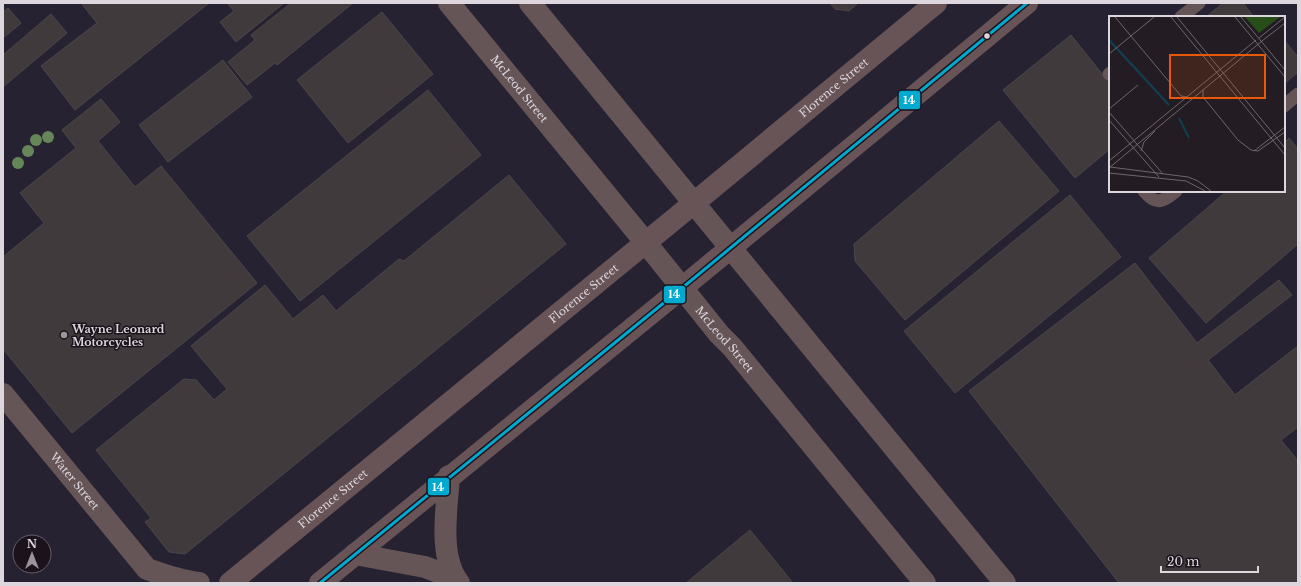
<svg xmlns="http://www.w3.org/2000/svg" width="1301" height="586" viewBox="0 0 1301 586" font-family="'Libre Baskerville',serif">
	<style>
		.commercial { fill: #262232; fill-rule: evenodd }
		.building { fill: #403a3d; stroke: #4d474a }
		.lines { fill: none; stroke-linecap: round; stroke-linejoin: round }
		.service { stroke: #665556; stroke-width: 13 }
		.minor { stroke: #665556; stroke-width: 22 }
		.tertiary { stroke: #665556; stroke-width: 22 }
		.primary { stroke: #685457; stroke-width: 22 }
		.bus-1-casing { stroke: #1b121c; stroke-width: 6 }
		.bus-1 { stroke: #00a9ce; stroke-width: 3 }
		.tree { fill: #648658 }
		.bus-dot { fill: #ddd6dd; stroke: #1b121c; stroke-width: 1.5 }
		.poi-dot { fill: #9c959c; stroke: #1b121c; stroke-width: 1.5 }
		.labels { text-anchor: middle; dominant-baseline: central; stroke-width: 3; stroke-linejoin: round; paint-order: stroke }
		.street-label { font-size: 11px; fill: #ddd6dd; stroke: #1b121c }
		.poi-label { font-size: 11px; font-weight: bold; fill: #ddd6dd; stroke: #1b121c; text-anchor: start }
		.inset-river { fill: none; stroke: #0f4153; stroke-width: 2 }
		.inset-road { fill: none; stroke: #6d676d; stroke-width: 1 }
		.view { fill: #e8590c; fill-opacity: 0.15; stroke: #e8590c; stroke-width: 2 }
		.inset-edge { fill: none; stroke: #ddd6dd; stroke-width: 2 }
		.line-badge { stroke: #1b121c; stroke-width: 1.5 }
		.badge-label { font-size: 11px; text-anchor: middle; font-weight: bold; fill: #fff }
	</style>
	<rect width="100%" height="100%" fill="#231d23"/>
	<path class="commercial" d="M3,3H1298V583H3ZM1110,17H1284V191H1110ZM20,542H44V566H20Z"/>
	<g class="building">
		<path d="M81,3H209L75,110L41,66L97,23Z"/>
		<path d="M227,3H284L236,42L220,22L234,11Z"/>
		<path d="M291,3H353L277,65L275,63L247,85L228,62L255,40L251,35Z"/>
		<path d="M830,3H858L849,11L835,9Z"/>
		<path d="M1223,3H1243L1254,17H1206Z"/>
		<path d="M8,8L21,23L3,38V12Z"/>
		<path d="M382,12L433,74L348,143L297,80Z"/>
		<path d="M51,14L67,33L3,87V55Z"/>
		<path d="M1071,35L1110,84V149L1075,178L1003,90Z"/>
		<path d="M1284,40L1298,57V72L1284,84Z"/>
		<path d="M223,60L252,97L168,162L139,125Z"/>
		<path d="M428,90L481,155L300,301L247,236Z"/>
		<path d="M101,99L120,122L98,141L135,187L161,166L257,283L72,433L3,349V257L44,223L20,193L76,148L62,130Z"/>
		<path d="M999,121L1059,191L905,320L855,261L854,244Z"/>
		<path d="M1289,138L1298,149V244L1206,323L1149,258L1227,191H1284V143Z"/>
		<path d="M509,175L566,244L185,554L169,552L145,522L151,518L96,450L184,379L196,380L214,400L227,389L191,346L265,285L293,319L323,295L336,311L399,259L404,261Z"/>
		<path d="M1070,195L1121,257L955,393L904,331Z"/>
		<path d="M1135,263L1197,343L1279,280L1292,295L1208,360L1235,395L1298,346V427L1281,440L1298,461V583H1119L969,391Z"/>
		<path d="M750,530L793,583H686Z"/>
	</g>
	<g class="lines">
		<g class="service">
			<path d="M1181,17L1199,3"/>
			<path d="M1109,74L1110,73"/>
			<path d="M1284,106L1298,94"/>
			<path d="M1144,191C1156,206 1163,202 1176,191"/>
		</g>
		<g class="minor">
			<path id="s1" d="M3,394L147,569C164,575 180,581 199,583"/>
			<path d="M449,476C447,508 438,557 459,583"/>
			<path d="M355,554L425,567L454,578"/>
		</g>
		<g class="tertiary">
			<path id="s2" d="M449,3L646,243L719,334L732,347L925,583"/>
			<path d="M530,3L1005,583"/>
		</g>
		<g class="primary">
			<path id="s3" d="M230,583L694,203L936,3"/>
			<path d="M320,583L682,288L1027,3"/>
		</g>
		<defs>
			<path id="bus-1" d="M320,583L682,288L1027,3"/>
		</defs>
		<use href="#bus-1" class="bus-1-casing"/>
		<use href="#bus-1" class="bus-1"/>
	</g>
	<g class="tree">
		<circle cx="48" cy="137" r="6"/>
		<circle cx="36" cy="140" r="6"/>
		<circle cx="28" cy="151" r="6"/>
		<circle cx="18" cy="163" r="6"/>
	</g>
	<circle class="bus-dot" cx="987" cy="36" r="3.5"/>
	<circle class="poi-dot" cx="64" cy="335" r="4"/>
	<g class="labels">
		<g class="street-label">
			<text stroke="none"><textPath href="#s3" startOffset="781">Florence Street</textPath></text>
			<text stroke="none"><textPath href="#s2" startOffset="111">McLeod Street</textPath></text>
			<text stroke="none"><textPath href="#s3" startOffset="457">Florence Street</textPath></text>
			<text stroke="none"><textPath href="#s2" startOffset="435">McLeod Street</textPath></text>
			<text stroke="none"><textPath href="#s1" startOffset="113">Water Street</textPath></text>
			<text stroke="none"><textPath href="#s3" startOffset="133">Florence Street</textPath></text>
		</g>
		<g class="poi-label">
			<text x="72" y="329">Wayne Leonard<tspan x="72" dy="13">Motorcycles</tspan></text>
		</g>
	</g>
	<g transform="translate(1109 16)">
		<rect width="176" height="176" fill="#231d23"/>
		<path d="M136,1H171L150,17Z" fill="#274d18"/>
		<path class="inset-river" d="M0,24L60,89M70,102L80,122"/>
		<path class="inset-road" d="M6,1L72,80L78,81M62,1L176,139M68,1L176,132M126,1L176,61M132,1L176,54M150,22L176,1M153,25L176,7M0,38L45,1M94,74V81L129,124L142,134L149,135L176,116M0,93L29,69M0,96L54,158M0,104L50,161M32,135L35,126L46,115M145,135L176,111M0,145L147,24M1,151L79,161L89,165L102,175M0,152L153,25M0,157L77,165L96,175"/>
		<path class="view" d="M61,39H156V82H61Z"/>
		<rect width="176" height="176" class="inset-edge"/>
	</g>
	<g class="line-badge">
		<rect x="898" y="90" width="23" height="20" rx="4" fill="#00a9ce"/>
		<rect x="663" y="285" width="23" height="19" rx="4" fill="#00a9ce"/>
		<rect x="427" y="477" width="23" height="19" rx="4" fill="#00a9ce"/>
	</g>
	<g class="badge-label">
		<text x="909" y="104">14</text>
		<text x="674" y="298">14</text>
		<text x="438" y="491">14</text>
	</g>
	<rect width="1301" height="586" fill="none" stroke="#ddd6dd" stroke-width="8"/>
	<g transform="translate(32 554)"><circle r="19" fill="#1b121c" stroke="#696069"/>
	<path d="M0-3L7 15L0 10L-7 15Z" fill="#9c959c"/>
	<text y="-6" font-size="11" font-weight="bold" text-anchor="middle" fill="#ddd6dd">N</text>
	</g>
	<path d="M1161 566v6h97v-6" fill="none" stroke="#ddd6dd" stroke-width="2"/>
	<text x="1167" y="566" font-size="12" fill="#ddd6dd" stroke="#1b121c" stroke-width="3" paint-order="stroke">20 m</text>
</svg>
